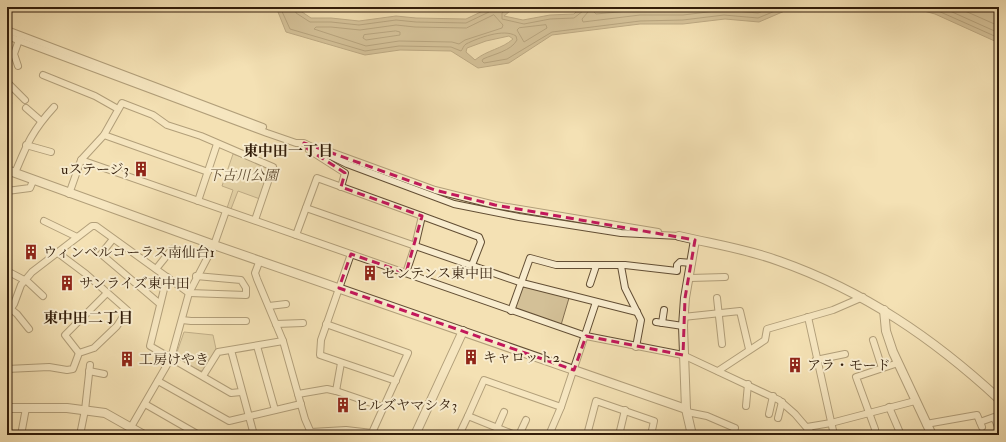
<svg xmlns="http://www.w3.org/2000/svg" width="1006" height="442" viewBox="0 0 1006 442" font-family="'IM FELL Double Pica','Noto Serif JP',serif">
	<style>
		.green { fill: #d3c097; stroke: #826e50 }
		.water { fill: #b29e7a; stroke: #7f6a4d; fill-rule: evenodd }
		.lines { fill: none; stroke-linecap: round; stroke-linejoin: round }
		.shore { stroke: #725e42; stroke-width: 1 }
		.minor-casing { stroke: #624e34; stroke-width: 8 }
		.tertiary-casing { stroke: #624e34; stroke-width: 10 }
		.minor { stroke: #f8ecce; stroke-width: 6 }
		.tertiary { stroke: #f8ecce; stroke-width: 8 }
		.marked { fill: none; stroke: #c2185b; stroke-width: 3; stroke-dasharray: 8 5; stroke-linejoin: round }
		.labels { text-anchor: middle; dominant-baseline: central; stroke-width: 4; stroke-linejoin: round; paint-order: stroke }
		.poi-label { font-size: 14px; fill: #321d0a; stroke: #f8ecce; text-anchor: start }
		.park-label { font-size: 14px; font-style: italic; fill: #624e34; stroke: #f8ecce }
		.neighbourhood-label { font-size: 15px; font-weight: bold; fill: #321d0a; stroke: #f8ecce }
	</style>
	<rect width="100%" height="100%" fill="#f4e1b4"/>
	<filter id="stains"><feTurbulence type="fractalNoise" baseFrequency=".005" numOctaves="4"/><feColorMatrix values="0 0 0 0 .2 0 0 0 0 .09 0 0 0 0 .02 0 0 0 .5 -.17"/></filter>
	<radialGradient id="worn" r=".72"><stop offset=".6" stop-color="#630" stop-opacity="0"/><stop offset="1" stop-color="#630" stop-opacity=".3"/></radialGradient>
	<g class="green">
		<path d="M233,154L268,167L270,171L260,199L238,191L231,209L227,208L233,190L222,186Z"/>
		<path d="M526,286L569,298L561,325L518,310L515,307L521,289Z"/>
		<path d="M184,332L213,335L216,349L205,370L201,371L179,361L176,355Z"/>
	</g>
	<g class="water">
		<path d="M276,7H299V10L311,18H331L359,21L396,16L416,18L466,19L491,7H515L504,16L523,20L550,15L574,14L581,7H794L759,22L725,19L683,24H640L552,35L509,63L478,68L451,51L400,50L365,55L286,32ZM509,36L513,39C502,49 487,50 475,60L466,52L467,48L486,41Z"/>
		<path d="M909,7H999V43L935,14Z"/>
	</g>
	<g class="lines">
		<g class="shore">
			<path d="M280,7L290,29L365,51L399,46L451,47L461,51C463,49 463,46 466,44C478,38 504,28 516,36L517,40C511,51 494,54 483,59L482,61L484,63L507,59L552,32L640,21L683,20L724,15L758,18L785,7"/>
			<path d="M295,7L296,13L310,22H331L359,25L396,20L416,22L466,23L489,12L492,7"/>
			<path d="M509,7L502,13V19L524,24L550,19L574,18L583,11L584,7"/>
			<path d="M589,7L588,12L582,19L583,22L640,15H683L724,10L758,13L772,7"/>
			<path d="M595,7L594,12L596,14L639,10L682,9L699,7"/>
			<path d="M924,7L936,10L999,38"/>
			<path d="M941,7L999,33"/>
			<path d="M956,7L999,26"/>
			<path d="M494,15L503,25L502,28L465,40L459,44L452,42L399,41L366,46L314,29L316,27H331L360,30L396,25L415,27L466,28Z"/>
			<path d="M546,25L547,28L524,42L517,30L519,28Z"/>
			<path d="M396,31L400,32V35L366,40L363,38L364,35Z"/>
		</g>
		<defs>
			<g id="minor">
				<path d="M7,30L263,127"/>
				<path d="M7,36L267,133L296,143H304L347,164L454,204L519,217L621,233L679,236"/>
				<path d="M18,66L14,54L19,40"/>
				<path d="M43,75L95,96L118,109"/>
				<path d="M7,82L25,100"/>
				<path d="M7,102L8,103"/>
				<path d="M26,108L41,121"/>
				<path d="M104,135L208,172"/>
				<path d="M26,145L51,152"/>
				<path d="M309,150L345,173L341,187"/>
				<path d="M328,151L435,190L495,205L658,232"/>
				<path d="M81,160L586,336L683,355L779,400L795,414L813,435"/>
				<path d="M15,173C27,144 32,131 54,107"/>
				<path d="M7,191L30,188L33,181"/>
				<path d="M69,194L81,160L104,135L122,103L153,115L167,125L201,136L273,167L255,220"/>
				<path d="M198,201L217,144"/>
				<path d="M306,208L522,283L637,312"/>
				<path d="M422,216L479,237L481,242L472,265"/>
				<path d="M44,221L77,237"/>
				<path d="M296,235L317,178L422,216L415,246L406,273"/>
				<path d="M113,239L101,254L160,304"/>
				<path d="M351,254L321,340L320,355L396,381"/>
				<path d="M260,260L255,273L257,279L283,341L305,419L312,435"/>
				<path d="M621,266L625,288L641,320L636,347"/>
				<path d="M156,269L172,249"/>
				<path d="M7,271L28,282L43,296"/>
				<path d="M167,277L150,346L231,393L241,392"/>
				<path d="M690,278L725,277"/>
				<path d="M590,284L596,266"/>
				<path d="M717,298L722,344"/>
				<path d="M7,306L17,314L29,329"/>
				<path d="M269,306L286,304"/>
				<path d="M511,311L530,258L556,265H625L677,271V265L680,262L692,263"/>
				<path d="M7,314L14,304L21,285L32,272L92,226H96L189,293L246,295V288L241,280L196,276"/>
				<path d="M683,317L740,311L749,349"/>
				<path d="M808,317L834,435"/>
				<path d="M182,320L191,321H246"/>
				<path d="M656,322L683,326"/>
				<path d="M662,323L664,310"/>
				<path d="M276,324L303,323"/>
				<path d="M326,324L408,353L371,435"/>
				<path d="M873,340L882,368"/>
				<path d="M257,346L275,410"/>
				<path d="M231,350L254,435"/>
				<path d="M79,353L65,335L107,293"/>
				<path d="M816,360L845,354"/>
				<path d="M7,369L49,367L67,370L73,369L79,353L94,348L117,326L127,310L86,274L58,253"/>
				<path d="M89,371L104,374"/>
				<path d="M718,371L765,340L767,329L833,310L863,297"/>
				<path d="M203,376L218,352L283,341"/>
				<path d="M158,381L229,421L301,404"/>
				<path d="M336,391L341,363"/>
				<path d="M298,394L327,389L336,391L383,407"/>
				<path d="M145,404L199,435"/>
				<path d="M746,406L748,384"/>
				<path d="M889,407L901,435"/>
				<path d="M687,412L707,416L735,428L733,435"/>
				<path d="M769,414L773,396"/>
				<path d="M468,416L484,380L561,407"/>
				<path d="M778,418L782,402"/>
				<path d="M980,422L994,417L999,429"/>
				<path d="M926,424L977,415L982,427"/>
				<path d="M131,427L171,358L189,293L214,245L226,211"/>
				<path d="M807,427L831,423L915,401"/>
				<path d="M497,428L504,412"/>
				<path d="M875,429L856,377L898,363"/>
				<path d="M311,432L346,430L372,433"/>
				<path d="M21,435L26,408"/>
				<path d="M80,435L85,410L90,365"/>
				<path d="M459,435L468,416L515,435"/>
				<path d="M519,435L526,420"/>
				<path d="M549,435L561,407L596,302"/>
				<path d="M587,435L596,401L654,421L651,435"/>
				<path d="M619,435L625,410"/>
			</g>
			<g id="tertiary">
				<path d="M7,170L214,245L686,409"/>
				<path d="M679,236C713,244 747,249 779,261C864,291 933,338 999,399"/>
				<path d="M884,310L886,331L893,352L932,435"/>
				<path d="M7,408H67L105,413L144,435"/>
				<path d="M415,435L463,331"/>
				<path d="M692,435L686,409L683,326L685,298L695,240"/>
			</g>
		</defs>
		<use href="#minor" class="minor-casing"/>
		<use href="#tertiary" class="tertiary-casing"/>
		<use href="#minor" class="minor"/>
		<use href="#tertiary" class="tertiary"/>
	</g>
	<path d="M0 0H1006V442H0ZM304,143L435,190L495,205L695,240L685,298L683,355L586,336L574,370L339,288L351,254L406,273L422,216L341,187L345,173L305,147Z" fill="#f4e1b4" fill-opacity=".55" fill-rule="evenodd"/>
	<path class="marked" d="M304,143L435,190L495,205L695,240L685,298L683,355L586,336L574,370L339,288L351,254L406,273L422,216L341,187L345,173L305,147Z"/>
	<defs>
		<symbol id="building-bare" viewBox="-9 -9 18 18"><path d="M-4-6H4V6H1V3H-1V6H-4ZM-2.5-4.3h1.7v1.8h-1.7ZM.8-4.3h1.7v1.8H.8ZM-2.5-1h1.7V.8h-1.7ZM.8-1h1.7V.8H.8Z" fill="#8f2418" stroke="#f8ecce" stroke-width="2.5" paint-order="stroke"/></symbol>
	</defs>
	<g fill-rule="evenodd">
		<use href="#building-bare" x="130" y="158" width="22" height="22"/>
		<use href="#building-bare" x="20" y="241" width="22" height="22"/>
		<use href="#building-bare" x="359" y="262" width="22" height="22"/>
		<use href="#building-bare" x="56" y="272" width="22" height="22"/>
		<use href="#building-bare" x="460" y="346" width="22" height="22"/>
		<use href="#building-bare" x="116" y="348" width="22" height="22"/>
		<use href="#building-bare" x="784" y="354" width="22" height="22"/>
		<use href="#building-bare" x="332" y="394" width="22" height="22"/>
	</g>
	<g class="labels">
		<g class="poi-label">
			<text x="129" y="169" text-anchor="end">uステージ3</text>
			<text x="43" y="252">ウィンベルコーラス南仙台1</text>
			<text x="382" y="273">センテンス東中田</text>
			<text x="79" y="283">サンライズ東中田</text>
			<text x="483" y="357">キャロット2</text>
			<text x="139" y="359">工房けやき</text>
			<text x="807" y="365">アラ・モード</text>
			<text x="355" y="405">ヒルズヤマシタ3</text>
		</g>
		<g class="park-label">
			<text x="243" y="175">下古川公園</text>
		</g>
		<g class="neighbourhood-label">
			<text x="288" y="151">東中田一丁目</text>
			<text x="88" y="318">東中田二丁目</text>
		</g>
	</g>
	<rect width="1006" height="442" fill="none" stroke="#f4e1b4" stroke-width="24"/>
	<rect x="8" y="8" width="990" height="426" fill="none" stroke="#321d0a" stroke-width="2"/>
	<rect x="12" y="12" width="982" height="418" fill="none" stroke="#321d0a"/>
	<rect width="100%" height="100%" filter="url(#stains)"/>
	<rect width="100%" height="100%" fill="url(#worn)"/>
</svg>
